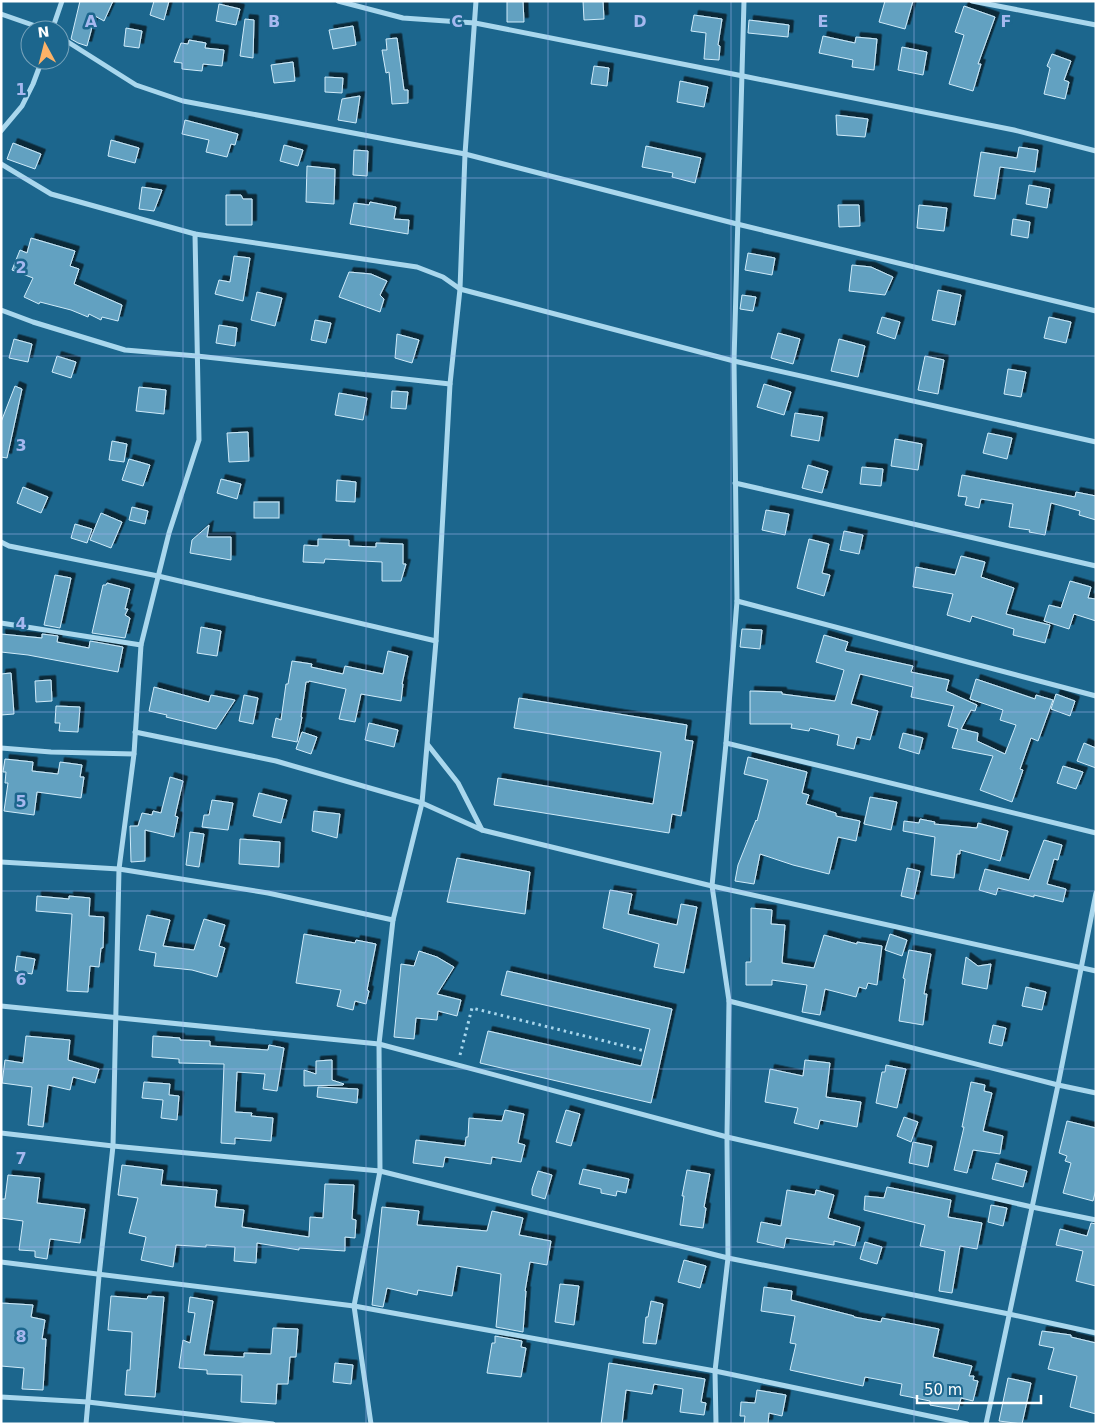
<svg xmlns="http://www.w3.org/2000/svg" width="1097" height="1425" viewBox="0 0 1097 1425" font-family="'DejaVu Sans',sans-serif">
	<style>
		.building { fill: #62a1c1; stroke: #cfebfa; filter: url(#shadow) }
		.lines { fill: none; stroke-linecap: round; stroke-linejoin: round }
		.path { stroke: #a9d7ed; stroke-width: 3; stroke-dasharray: 2.5 4; stroke-linecap: butt }
		.minor { stroke: #a9d7ed; stroke-width: 5 }
		.grid { fill: none; stroke: #a5b8ef; stroke-width: 1; stroke-opacity: 0.55 }
		.grid-label { font-size: 16px; text-anchor: middle; font-weight: bold; fill: #a5b8ef; stroke: #1c668d; stroke-width: 5; stroke-linejoin: round; paint-order: stroke }
	</style>
	<defs>
		<filter id="shadow"><feDropShadow dx="4.5" dy="-4.5" stdDeviation="0" flood-color="#0009"/></filter>
	</defs>
	<rect width="100%" height="100%" fill="#1c668d"/>
	<g class="building">
		<path d="M80,1H113L104,21L95,16L87,46L78,43L71,39Z"/>
		<path d="M154,1H169L164,20L150,15Z"/>
		<path d="M507,1H523L524,22H507Z"/>
		<path d="M583,1H603L604,19L584,20Z"/>
		<path d="M885,1H913L905,29L879,22Z"/>
		<path d="M219,4L240,9L236,25L216,21Z"/>
		<path d="M964,6L995,17L978,64H981L973,91L949,84L964,35L955,32Z"/>
		<path d="M694,15L722,19L718,45L720,46L719,60L704,59L706,33L691,31Z"/>
		<path d="M245,19L254,20L253,58L240,56Z"/>
		<path d="M749,20L789,25L788,37L748,33Z"/>
		<path d="M353,26L356,45L333,49L329,30Z"/>
		<path d="M126,28L142,31L139,48L124,46Z"/>
		<path d="M823,36L855,43L856,37L877,39L874,70L852,67L853,60L819,53Z"/>
		<path d="M397,38L404,90H408V103L392,104L389,72L386,73L382,50H387L386,39Z"/>
		<path d="M189,40L206,43L205,48L224,50L222,66L203,64L202,71L182,69V63L174,62L181,43L188,44Z"/>
		<path d="M902,47L927,52L923,75L898,70Z"/>
		<path d="M1052,54L1071,61L1064,80L1069,82L1065,99L1044,94L1050,68L1047,66Z"/>
		<path d="M293,62L295,81L274,83L271,65Z"/>
		<path d="M594,66L609,68L607,86L591,84Z"/>
		<path d="M325,77L343,78L342,93L325,92Z"/>
		<path d="M680,81L708,87L704,107L677,102Z"/>
		<path d="M360,96L356,123L338,120L342,99Z"/>
		<path d="M836,115L868,119L865,137L837,135Z"/>
		<path d="M185,120L238,134L235,145L231,144L227,157L206,152L209,140L182,134Z"/>
		<path d="M111,140L139,148L135,163L108,156Z"/>
		<path d="M13,143L41,154L35,169L7,159Z"/>
		<path d="M284,145L303,150L298,166L280,161Z"/>
		<path d="M646,146L701,158L695,183L672,177L673,173L642,167Z"/>
		<path d="M1019,147L1038,150L1035,172L1000,167L995,199L974,196L981,152L1017,158Z"/>
		<path d="M354,150L368,151L367,176L353,175Z"/>
		<path d="M307,166L335,169L334,204L306,202Z"/>
		<path d="M1029,185L1050,189L1047,208L1026,204Z"/>
		<path d="M142,187L162,190L154,211L139,209Z"/>
		<path d="M226,195H241L243,199H252V225H226Z"/>
		<path d="M370,202L396,207L394,219L409,220L408,234L350,224L354,203L369,205Z"/>
		<path d="M838,205H859L860,226L839,227Z"/>
		<path d="M919,205L947,208L944,231L917,228Z"/>
		<path d="M1013,219L1030,222L1028,238L1011,235Z"/>
		<path d="M31,238L75,251L70,266L79,269L74,284L122,305L118,321L102,317L101,320L89,314L88,317L71,310L40,302L39,304L24,297L33,278L12,270L20,250L27,253Z"/>
		<path d="M748,253L775,258L772,275L745,270Z"/>
		<path d="M234,256L250,258L243,301L215,294L219,280L230,282Z"/>
		<path d="M852,265L871,267L893,277L885,295L849,291Z"/>
		<path d="M349,272L371,274L387,281L380,295L384,299L380,312L339,297Z"/>
		<path d="M938,290L961,295L955,325L932,320Z"/>
		<path d="M257,292L282,298L275,326L251,320Z"/>
		<path d="M742,295L756,297L753,311L740,309Z"/>
		<path d="M882,317L900,322L895,339L877,333Z"/>
		<path d="M1049,317L1071,322L1066,343L1044,338Z"/>
		<path d="M315,320L331,323L326,343L311,340Z"/>
		<path d="M219,325L237,328L235,346L216,343Z"/>
		<path d="M778,333L800,339L793,364L771,358Z"/>
		<path d="M397,334L419,340L412,363L395,358Z"/>
		<path d="M14,339L32,344L28,362L9,358Z"/>
		<path d="M839,339L865,346L858,377L831,371Z"/>
		<path d="M57,356L76,362L71,378L52,372Z"/>
		<path d="M925,356L944,360L938,394L918,390Z"/>
		<path d="M1008,369L1026,372L1021,397L1004,394Z"/>
		<path d="M764,384L791,392L784,415L757,407Z"/>
		<path d="M15,386L22,389L7,458L1,457V422Z"/>
		<path d="M139,387L166,390L164,414L136,411Z"/>
		<path d="M392,391L408,392L406,409L391,408Z"/>
		<path d="M339,393L367,398L363,420L335,415Z"/>
		<path d="M795,413L823,417L819,441L791,436Z"/>
		<path d="M248,432L249,461L229,462L227,433Z"/>
		<path d="M988,433L1012,438L1007,459L983,453Z"/>
		<path d="M895,439L922,444L918,470L891,466Z"/>
		<path d="M112,441L127,444L124,462L109,460Z"/>
		<path d="M129,459L150,465L143,486L122,480Z"/>
		<path d="M808,465L828,471L822,493L802,488Z"/>
		<path d="M862,467L883,469L881,486L860,484Z"/>
		<path d="M962,475L1075,497L1076,492L1096,496V520L1079,515L1080,511L1051,503L1045,535L1029,532L1030,530L1009,527L1013,504L981,499L979,508L965,505L967,497L958,496Z"/>
		<path d="M221,479L241,484L237,499L217,493Z"/>
		<path d="M337,480L356,482L355,502L336,501Z"/>
		<path d="M23,487L48,497L41,513L17,503Z"/>
		<rect x="254" y="502" width="25" height="16"/>
		<path d="M132,507L148,511L145,524L129,520Z"/>
		<path d="M766,510L789,514L785,535L762,530Z"/>
		<path d="M101,513L122,522L111,548L90,540Z"/>
		<path d="M75,524L92,529L87,543L71,538Z"/>
		<path d="M209,525L207,537H231V560L190,553L192,540Z"/>
		<path d="M844,531L863,535L859,554L840,550Z"/>
		<path d="M318,539L349,540V546L376,547V543L403,544V564H406L401,581H382V562L325,559L324,563L303,562L304,545L318,546Z"/>
		<path d="M809,539L829,544L822,573L830,575L824,596L797,588Z"/>
		<path d="M961,556L985,562L981,577L1014,588L1006,614L1050,625L1045,643L1013,635L1014,629L972,616L970,622L947,615L953,594L913,587L916,567L955,575Z"/>
		<path d="M55,575L71,578L60,628L44,625Z"/>
		<path d="M1070,581L1091,587L1088,598L1096,599V621L1074,614L1069,629L1044,621L1049,605L1061,608Z"/>
		<path d="M107,583L130,589L125,609H128L125,615L130,618L125,638L92,633L103,585H106Z"/>
		<path d="M201,627L221,631L217,656L197,653Z"/>
		<path d="M742,629L762,630L760,649L740,647Z"/>
		<path d="M1,634L42,638V634L58,636L57,642L89,648L90,641L123,647L118,672L28,655L1,652Z"/>
		<path d="M824,635L848,642L845,651L913,666L911,672L949,680L946,691L977,705L975,711L971,710L961,729L978,733L977,741L1005,754L1016,725L1000,720L1003,710L970,699L976,679L1035,699L1036,695L1053,700L1038,741L1031,738L1020,769L1023,770L1012,802L980,790L993,756L952,748L958,729L948,726L954,706L911,697L913,687L860,674L851,704L878,711L870,740L857,737L854,749L837,745L839,735L810,728L809,731L791,728L792,724H750V691L782,692V694L835,701L844,670L816,662Z"/>
		<path d="M388,651L408,656L402,684H403L401,701L361,694L355,722L339,719L346,689L309,681V682H306L301,717H302L297,742L272,737L276,718L281,720L286,684H288L292,661L312,664L311,667L343,674L345,666L383,674Z"/>
		<path d="M11,673L14,714L1,715V674Z"/>
		<path d="M51,680L52,701L36,702L35,681Z"/>
		<path d="M154,687L209,702L211,695L235,700L216,729L166,717L167,715L149,711Z"/>
		<path d="M1056,694L1075,701L1070,716L1051,709Z"/>
		<path d="M244,695L258,698L253,724L239,721Z"/>
		<path d="M519,698L687,725L685,740L693,741L681,816L672,814L669,833L494,805L498,778L653,804L661,752L514,728Z"/>
		<path d="M56,706L80,707L78,732L59,731L60,723H55Z"/>
		<path d="M369,723L398,730L394,747L365,740Z"/>
		<path d="M302,732L317,737L311,754L296,749Z"/>
		<path d="M903,733L923,738L919,754L899,748Z"/>
		<path d="M1084,743L1096,748V768L1077,761Z"/>
		<path d="M748,757L807,772L802,793L809,795L806,804L836,813V816L860,821L856,841L838,837L829,874L793,865L760,854L754,884L735,881L738,865L756,820L757,821L768,780L744,774Z"/>
		<path d="M5,759L33,762L32,771L58,774L60,762L82,765L80,777H84L81,798L37,792L34,815L4,811L8,783H5L6,772H3Z"/>
		<path d="M1063,766L1083,772L1076,789L1057,783Z"/>
		<path d="M170,777L183,781L175,816L178,817L174,837L145,830V861L131,862L130,826H138L142,813L152,815L153,811L161,813Z"/>
		<path d="M259,793L287,800L281,823L253,816Z"/>
		<path d="M870,797L897,802L891,830L864,824Z"/>
		<path d="M212,800L233,803L228,830L202,827L204,815H209Z"/>
		<path d="M314,811L340,814L337,838L312,831Z"/>
		<path d="M920,819L935,822L934,824L977,828L978,823L1008,831L1000,861L960,850V854H957L954,878L931,875L935,837L903,831L904,821L919,823Z"/>
		<path d="M190,832L204,834L199,867L186,865Z"/>
		<path d="M240,839L280,842L279,867L239,864Z"/>
		<path d="M1044,840L1062,845L1058,860L1054,859L1047,884L1066,889L1063,902L1034,895V897L998,888L996,895L979,890L985,869L1029,880Z"/>
		<path d="M457,858L530,872L525,914L447,902Z"/>
		<path d="M907,868L920,871L914,899L901,896Z"/>
		<path d="M610,890L632,894L628,914L677,925L681,904L697,907L684,973L654,967L659,944L603,928Z"/>
		<path d="M37,896L69,899V896L90,898L89,916L104,917L103,948H101L99,967L90,966L88,992L67,991L72,914L36,911Z"/>
		<path d="M751,908L772,910L771,924L785,925L782,963L814,968L824,935L857,944V942L882,946L877,985L868,983L866,989L859,987L856,997L825,989L820,1015L802,1012L807,985L772,980V985H746V962H751Z"/>
		<path d="M147,915L170,920L163,946L194,950L204,919L225,925L219,946L225,948L217,977L192,970L154,966L156,953L139,950Z"/>
		<path d="M304,934L355,943L356,940L376,944L367,990L369,991L366,1004L355,1001L353,1010L337,1006L341,990L296,983Z"/>
		<path d="M890,934L907,940L902,956L885,950Z"/>
		<path d="M909,950L931,954L924,994H927L923,1025L899,1021L905,979L903,978Z"/>
		<path d="M419,951L437,957L454,967L437,994L461,1000L457,1016L438,1011L437,1020L416,1018L414,1039L394,1037L401,964L414,966Z"/>
		<path d="M17,956L35,959L32,974L15,971Z"/>
		<path d="M966,957L978,966L991,964L987,989L962,984Z"/>
		<path d="M507,971L672,1009L651,1103L480,1063L488,1031L641,1066L650,1029L501,995Z"/>
		<path d="M1026,987L1046,992L1042,1010L1022,1006Z"/>
		<path d="M993,1025L1006,1028L1002,1046L989,1043Z"/>
		<path d="M26,1036L70,1040L68,1060L99,1069L95,1083L73,1077L70,1090L48,1085L43,1127L28,1125L32,1087L2,1083L5,1060L23,1063Z"/>
		<path d="M153,1036L180,1038V1040L210,1041V1046L268,1050L269,1045L284,1048L277,1091L263,1089L265,1074L237,1072L235,1112L252,1113L251,1116L273,1118L271,1141L235,1138V1144L221,1143L224,1064L179,1063V1059L152,1057Z"/>
		<path d="M332,1060V1080L344,1084L343,1085L304,1086V1070L316,1074V1061Z"/>
		<path d="M805,1060L830,1063L826,1097L861,1102L857,1127L820,1120L818,1129L794,1123L798,1108L765,1102L770,1069L803,1076Z"/>
		<path d="M886,1065L906,1069L897,1108L876,1103L882,1072H885Z"/>
		<path d="M144,1082L170,1084L169,1095L179,1096L177,1120L161,1118L163,1100L142,1098Z"/>
		<path d="M971,1082L985,1085L984,1091L992,1093L983,1131L1003,1136L1000,1154L973,1150L967,1173L954,1170L964,1127H962Z"/>
		<path d="M318,1087L358,1089L357,1103L317,1097Z"/>
		<path d="M505,1110L524,1114L518,1143L525,1145L521,1162L492,1157L491,1164L445,1157L443,1167L413,1163L416,1140L465,1146L466,1137H468L469,1118L502,1121Z"/>
		<path d="M566,1110L580,1114L571,1146L556,1142Z"/>
		<path d="M904,1117L918,1122L911,1142L897,1136Z"/>
		<path d="M1067,1121L1096,1128V1189L1093,1201L1063,1193L1071,1163L1065,1161L1067,1156L1059,1153Z"/>
		<path d="M913,1142L932,1146L928,1167L909,1163Z"/>
		<path d="M996,1163L1027,1171L1023,1187L992,1179Z"/>
		<path d="M122,1165L163,1170L161,1185L217,1190L215,1207L244,1210L242,1227L309,1237L310,1217L323,1218L325,1184L354,1185L352,1219L356,1220L355,1238L345,1237V1251L299,1248V1250L257,1243L256,1263L234,1261L235,1247L206,1245V1247L176,1245L173,1267L141,1260L146,1237L129,1233L138,1198L118,1195Z"/>
		<path d="M583,1169L629,1179L626,1193L617,1191L616,1196L601,1193V1189L579,1184Z"/>
		<path d="M687,1170L710,1174L704,1207L706,1208L703,1228L680,1225L684,1196H682Z"/>
		<path d="M538,1171L552,1175L545,1199L532,1195V1189Z"/>
		<path d="M8,1175L40,1178L37,1203L85,1209L80,1243L50,1239L47,1259L35,1257V1251L19,1250L23,1221L1,1218V1199H5Z"/>
		<path d="M887,1187L951,1200L948,1217L982,1223L977,1249L960,1246L952,1293L939,1291L945,1251L920,1246L925,1225L864,1210L865,1196L884,1198Z"/>
		<path d="M787,1190L815,1195L816,1190L834,1195L828,1218L860,1227L855,1246L834,1241V1245L786,1238L784,1248L757,1242L761,1222L781,1226Z"/>
		<path d="M991,1205L1007,1208L1003,1226L988,1222Z"/>
		<path d="M382,1207L419,1211L417,1225L487,1231L492,1211L523,1218L519,1235L551,1241L547,1265L530,1262L525,1291H526L523,1332L496,1327L501,1274L457,1266L452,1296L418,1290L417,1295L387,1288L383,1307L372,1305Z"/>
		<path d="M1091,1223L1096,1224V1286L1076,1281L1083,1251L1056,1245L1060,1229L1087,1236Z"/>
		<path d="M865,1242L882,1247L877,1264L860,1259Z"/>
		<path d="M684,1260L706,1266L700,1288L678,1282Z"/>
		<path d="M560,1284L579,1286L574,1325L555,1322Z"/>
		<path d="M764,1287L792,1291L791,1300L854,1316V1317L881,1322L882,1318L939,1329L933,1357L972,1366L969,1376H974L973,1380L978,1381L973,1401L961,1398L958,1410L930,1405V1401L900,1395L902,1384L865,1377L863,1386L790,1370L796,1344L790,1343L795,1316L761,1311Z"/>
		<path d="M111,1296L147,1299L148,1296L164,1297L155,1397L125,1395L127,1370H130L132,1332L108,1330Z"/>
		<path d="M190,1297L213,1301L204,1355L244,1357V1353L271,1354L273,1328L298,1329L296,1357H290L288,1384H277L276,1404L241,1402L242,1375L207,1374V1370L179,1368L183,1340L190,1343L195,1313L188,1312Z"/>
		<path d="M651,1301L663,1304L656,1344L643,1343L646,1317H648Z"/>
		<path d="M1,1303L33,1305L31,1317L45,1320L42,1339H46L43,1390L22,1389L24,1368L1,1366Z"/>
		<path d="M1042,1331L1071,1335V1337L1096,1343V1414L1070,1407L1077,1376L1048,1369L1054,1348L1039,1345Z"/>
		<path d="M495,1336L522,1341L521,1347L526,1348L521,1377L487,1373L492,1343H495Z"/>
		<path d="M335,1363L353,1365L351,1384L333,1382Z"/>
		<path d="M609,1363L705,1379L701,1402L706,1403L704,1415L680,1412L683,1389L654,1384L652,1394L626,1390L622,1424H601Z"/>
		<path d="M1008,1378L1031,1383L1022,1424L999,1421Z"/>
		<path d="M757,1390L786,1395L782,1416L769,1413L768,1424H744L745,1416H740L741,1402L755,1403Z"/>
	</g>
	<g class="lines">
		<path class="path" d="M460,1055L472,1008L645,1051"/>
		<g class="minor">
			<path d="M338,1L403,18L475,23L743,76L1014,130L1096,151"/>
			<path d="M972,1L1096,25"/>
			<path d="M1,14L47,30"/>
			<path d="M52,30L62,1"/>
			<path d="M60,37L136,85L183,101L465,154L737,224L1096,311"/>
			<path d="M1,131L22,106L33,84L42,60"/>
			<path d="M1,164L51,194L195,234L417,267L443,277L460,289L734,361L1096,442"/>
			<path d="M1,310L33,322L125,350L197,356L450,384"/>
			<path d="M735,483L1096,566"/>
			<path d="M1,542L9,546L158,576L436,641"/>
			<path d="M737,601L1096,696"/>
			<path d="M1,623L141,645"/>
			<path d="M135,732L276,761L422,803L482,830L712,886L1096,971"/>
			<path d="M726,743L1096,833"/>
			<path d="M428,745L458,783L482,830"/>
			<path d="M1,748L51,752L134,754"/>
			<path d="M1,862L119,869L268,893L393,920"/>
			<path d="M729,1001L1058,1085L1096,1093"/>
			<path d="M1,1006L379,1044L727,1137L1032,1207L1096,1220"/>
			<path d="M1,1133L113,1146L380,1171L728,1258L1009,1314L1096,1333"/>
			<path d="M1,1262L354,1306L715,1371L967,1424"/>
			<path d="M1,1397L88,1402L273,1424"/>
			<path d="M86,1424L99,1276L113,1146L119,869L134,754L141,645L169,533L199,440L195,234"/>
			<path d="M371,1424L354,1306L380,1171L379,1044L393,920L422,803L436,641L450,384L460,289L465,154L476,1"/>
			<path d="M716,1424L715,1371L728,1258L727,1137L729,1001L712,886L726,743L737,601L734,361L744,1"/>
			<path d="M986,1424L1058,1085L1096,893"/>
		</g>
	</g>
	<path class="grid" d="M183,1V1424M366,1V1424M548,1V1424M731,1V1424M914,1V1424M1,178H1096M1,356H1096M1,534H1096M1,712H1096M1,891H1096M1,1069H1096M1,1247H1096"/>
	<g class="grid-label">
		<text x="91" y="27">A</text>
		<text x="274" y="27">B</text>
		<text x="457" y="27">C</text>
		<text x="640" y="27">D</text>
		<text x="823" y="27">E</text>
		<text x="1006" y="27">F</text>
		<text x="21" y="95">1</text>
		<text x="21" y="273">2</text>
		<text x="21" y="451">3</text>
		<text x="21" y="629">4</text>
		<text x="21" y="807">5</text>
		<text x="21" y="985">6</text>
		<text x="21" y="1164">7</text>
		<text x="21" y="1342">8</text>
	</g>
	<rect width="1097" height="1425" fill="none" stroke="#ffffff" stroke-width="5"/>
	<g transform="translate(45 45) rotate(353)"><circle r="24" fill="#1c668d" stroke="#77a3bb"/>
	<path d="M0-4L9 19L0 12L-9 19Z" fill="#fdb267"/>
	<text y="-8" font-size="14" font-weight="bold" text-anchor="middle" fill="#ffffff">N</text>
	</g>
	<path d="M917 1395v8h124v-8" fill="none" stroke="#ffffff" stroke-width="2.5"/>
	<text x="924" y="1395" font-size="15" fill="#ffffff" stroke="#1c668d" stroke-width="4" paint-order="stroke">50 m</text>
</svg>
